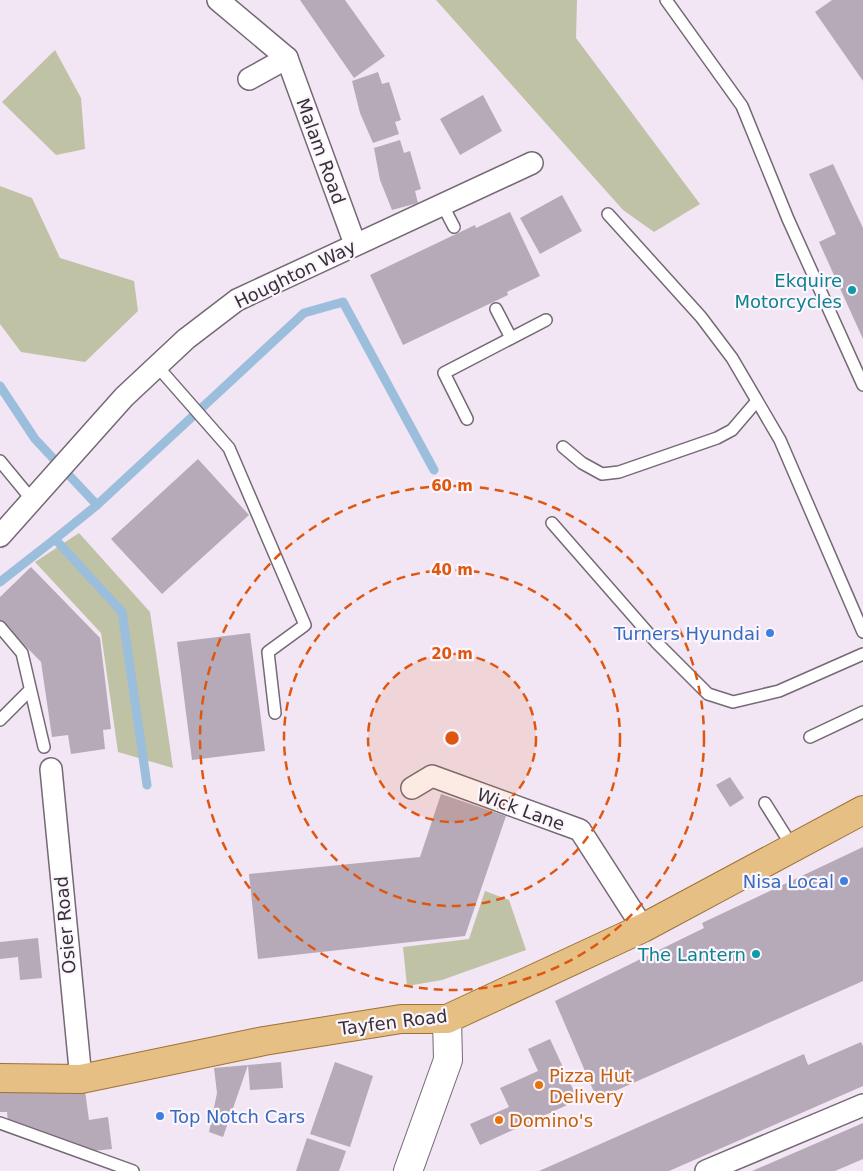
<svg xmlns="http://www.w3.org/2000/svg" width="863" height="1171" viewBox="0 0 863 1171" font-family="'DejaVu Sans',sans-serif">
	<style>
		.green { fill: #bfc2a5 }
		.lines { fill: none; stroke-linecap: round; stroke-linejoin: round }
		.stream { stroke: #9bbedd; stroke-width: 9 }
		.building { fill: #b6aab8 }
		.service-casing { stroke: #746975; stroke-width: 14 }
		.minor-casing { stroke: #746975; stroke-width: 24 }
		.tertiary-casing { stroke: #746975; stroke-width: 30 }
		.primary-casing { stroke: #9d7234; stroke-width: 30 }
		.service { stroke: #fff; stroke-width: 11 }
		.minor { stroke: #fff; stroke-width: 21 }
		.tertiary { stroke: #fff; stroke-width: 28 }
		.primary { stroke: #e6bf85; stroke-width: 28 }
		.ring { fill: none; stroke: #df570e; stroke-width: 2.5; stroke-dasharray: 9 6 }
		.culture-dot { fill: #0f9aa8; stroke: #fcf5fd; stroke-width: 2 }
		.shop-dot { fill: #3f7fe0; stroke: #fcf5fd; stroke-width: 2 }
		.food-dot { fill: #e8710a; stroke: #fcf5fd; stroke-width: 2 }
		.labels { text-anchor: middle; dominant-baseline: central; stroke-width: 4.5; stroke-linejoin: round; paint-order: stroke }
		.street-label { font-size: 18px; fill: #363137; stroke: #fcf5fd }
		.culture-label { font-size: 18px; fill: #0d838f; stroke: #fcf5fd; text-anchor: end }
		.shop-label { font-size: 18px; fill: #366cbe; stroke: #fcf5fd; text-anchor: end }
		.food-label { font-size: 18px; fill: #c56008; stroke: #fcf5fd; text-anchor: start }
		.centre { fill: #df570e; stroke: #fcf5fd; stroke-width: 2.5 }
		.ring-label { font-size: 15px; text-anchor: middle; font-weight: bold; fill: #df570e; stroke: #fcf5fd; stroke-width: 4.5; stroke-linejoin: round; paint-order: stroke }
	</style>
	<rect width="100%" height="100%" fill="#f2e5f4"/>
	<g class="green">
		<path d="M436,0H577L576,38L700,204L654,232L623,210Z"/>
		<path d="M55,50L81,98L85,149L56,155L2,102Z"/>
		<path d="M0,186L32,198L60,258L134,281L138,311L85,362L21,352L0,324Z"/>
		<path d="M79,533L150,612L173,768L118,752L101,633L35,562Z"/>
		<path d="M485,891L509,900L526,950L442,980L407,986L403,947L469,939Z"/>
	</g>
	<g class="lines">
		<g class="stream">
			<path d="M0,386L35,439L97,505L55,539L122,612L147,785"/>
			<path d="M97,505L304,313L343,302L434,470"/>
			<path d="M0,582L55,539"/>
		</g>
	</g>
	<g class="building">
		<path d="M300,0H345L385,56L354,78Z"/>
		<path d="M832,0H863V81L815,12Z"/>
		<path d="M378,72L382,84L389,82L401,120L395,122L399,134L373,143L360,113L352,81Z"/>
		<path d="M483,95L502,131L460,155L440,119Z"/>
		<path d="M400,140L404,153L410,151L421,189L415,191L418,203L392,210L380,180L374,148Z"/>
		<path d="M833,164L863,228V339L819,242L836,234L809,174Z"/>
		<path d="M562,195L582,231L540,254L520,218Z"/>
		<path d="M510,212L540,276L507,292L508,295L403,345L370,275L475,225L476,228Z"/>
		<path d="M198,459L249,515L162,594L111,539Z"/>
		<path d="M31,567L100,638L111,729L103,730L105,749L71,754L68,735L52,737L41,662L0,620V597Z"/>
		<path d="M250,633L265,751L192,760L177,642Z"/>
		<path d="M730,777L744,798L730,807L716,785Z"/>
		<path d="M441,794L506,816L465,936L258,959L249,874L420,857Z"/>
		<path d="M863,847V981L597,1099L555,1001L704,928L702,923Z"/>
		<path d="M38,938L42,978L20,980L18,957L0,959V942Z"/>
		<path d="M550,1039L578,1100L480,1145L470,1124L509,1107L500,1088L538,1071L528,1049Z"/>
		<path d="M861,1042L863,1046V1086L669,1171H539L804,1054L808,1065Z"/>
		<path d="M281,1062L283,1088L250,1090L248,1065Z"/>
		<path d="M335,1062L373,1076L350,1147L310,1134Z"/>
		<path d="M248,1065L223,1137L209,1132L217,1093L214,1068Z"/>
		<path d="M84,1083L89,1120L108,1117L112,1149L93,1151L8,1123L7,1112H0V1090Z"/>
		<path d="M863,1123V1159L835,1171H752Z"/>
		<path d="M307,1138L346,1151L339,1171H296Z"/>
	</g>
	<g class="lines">
		<defs>
			<g id="service">
				<path d="M666,0L742,106L788,219L863,385"/>
				<path d="M442,204L454,227"/>
				<path d="M608,214L701,317L732,358L780,440L863,632"/>
				<path d="M496,309L511,338"/>
				<path d="M157,366L229,448L305,625L268,652L275,713"/>
				<path d="M467,419L444,373L546,320"/>
				<path d="M563,447L582,463L602,474L619,472L717,438L732,430L756,402"/>
				<path d="M0,461L33,501"/>
				<path d="M552,523L656,642L708,694L733,702L779,691L863,654"/>
				<path d="M0,627L22,653L44,747"/>
				<path d="M0,720L30,690"/>
				<path d="M810,737L863,712"/>
				<path d="M765,803L792,846"/>
				<path d="M0,1123L133,1171"/>
			</g>
			<g id="minor">
				<path d="M218,0L287,58L355,244"/>
				<path d="M249,79L287,58"/>
				<path d="M0,536L124,397L186,339L237,300L532,163"/>
				<path d="M51,769L81,1079"/>
				<path d="M412,788L432,776L580,830L643,928"/>
				<path d="M706,1171L863,1105"/>
			</g>
			<path id="tertiary" d="M408,1171L448,1060L447,1019"/>
			<path id="primary" d="M0,1078L81,1079L264,1041L401,1019H447L643,928L863,810"/>
		</defs>
		<use href="#service" class="service-casing"/>
		<use href="#minor" class="minor-casing"/>
		<use href="#tertiary" class="tertiary-casing"/>
		<use href="#primary" class="primary-casing"/>
		<use href="#service" class="service"/>
		<use href="#minor" class="minor"/>
		<use href="#tertiary" class="tertiary"/>
		<use href="#primary" class="primary"/>
	</g>
	<circle cx="452" cy="738" r="84" fill="#df570e" fill-opacity=".12"/>
	<g class="ring">
		<circle cx="452" cy="738" r="84"/>
		<circle cx="452" cy="738" r="168"/>
		<circle cx="452" cy="738" r="252"/>
	</g>
	<g class="culture-dot">
		<circle cx="852" cy="290" r="5"/>
		<circle cx="756" cy="954" r="5"/>
	</g>
	<g class="shop-dot">
		<circle cx="770" cy="633" r="5"/>
		<circle cx="844" cy="881" r="5"/>
		<circle cx="160" cy="1116" r="5"/>
	</g>
	<g class="food-dot">
		<circle cx="539" cy="1085" r="5"/>
		<circle cx="499" cy="1120" r="5"/>
	</g>
	<g class="labels">
		<g class="street-label">
			<text transform="translate(321 151) rotate(70)">Malam Road</text>
			<text transform="translate(295 274) rotate(-26)">Houghton Way</text>
			<text transform="translate(521 809) rotate(20)">Wick Lane</text>
			<text transform="translate(65 925) rotate(-95)">Osier Road</text>
			<text transform="translate(393 1022) rotate(-7)">Tayfen Road</text>
		</g>
		<g class="culture-label">
			<text x="842" y="280">Ekquire<tspan x="842" dy="21">Motorcycles</tspan></text>
			<text x="746" y="954">The Lantern</text>
		</g>
		<g class="shop-label">
			<text x="760" y="633">Turners Hyundai</text>
			<text x="834" y="881">Nisa Local</text>
			<text x="170" y="1116" text-anchor="start">Top Notch Cars</text>
		</g>
		<g class="food-label">
			<text x="549" y="1075">Pizza Hut<tspan x="549" dy="21">Delivery</tspan></text>
			<text x="509" y="1120">Domino's</text>
		</g>
	</g>
	<circle cx="452" cy="738" r="8" class="centre"/>
	<g class="ring-label">
		<text x="452" y="491">60 m</text>
		<text x="452" y="575">40 m</text>
		<text x="452" y="659">20 m</text>
	</g>
</svg>
